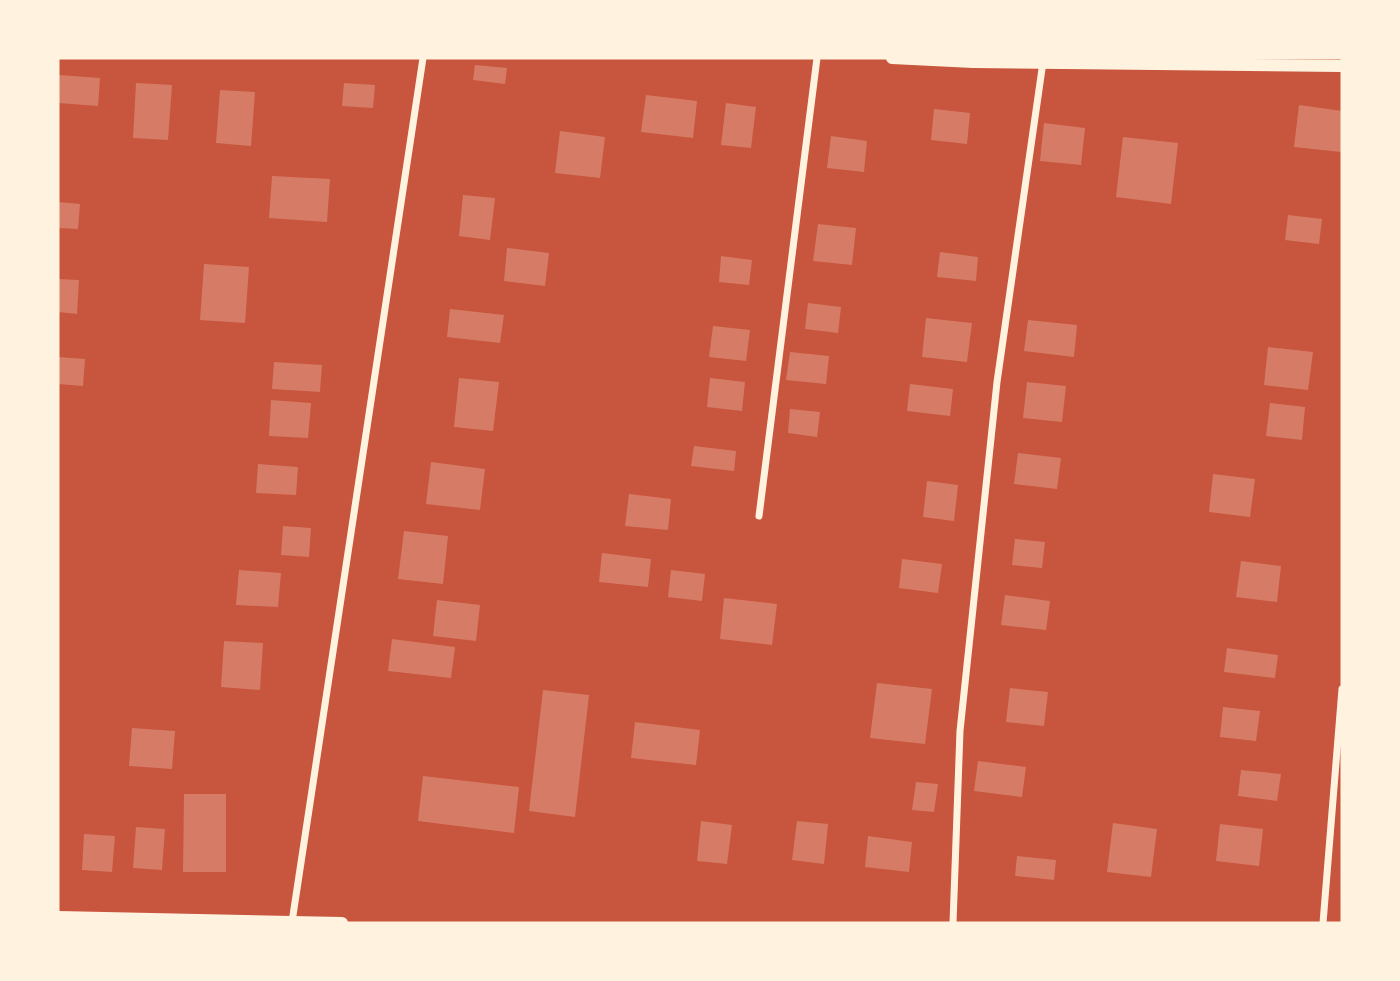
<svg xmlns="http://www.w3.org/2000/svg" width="1400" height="981" viewBox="0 0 1400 981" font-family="'DM Sans',sans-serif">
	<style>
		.building { fill: #d67c66 }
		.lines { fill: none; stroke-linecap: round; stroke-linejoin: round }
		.minor { stroke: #fff3e0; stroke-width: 7 }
		.tertiary { stroke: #fff3e0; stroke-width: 12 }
	</style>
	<rect width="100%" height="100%" fill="#c8553d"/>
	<g class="building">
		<path d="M475,65L507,68L505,84L473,80Z"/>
		<path d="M59,75L100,78L98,106L58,103Z"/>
		<path d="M136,83L172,85L168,140L133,138Z"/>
		<path d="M344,83L375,85L373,108L342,106Z"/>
		<path d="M220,90L255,92L251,146L216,143Z"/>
		<path d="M646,95L697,101L693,138L641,132Z"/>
		<path d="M726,103L756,107L751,148L721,145Z"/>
		<path d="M1299,105L1342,111L1341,152L1294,147Z"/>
		<path d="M934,109L970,113L967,144L931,140Z"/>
		<path d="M1044,123L1085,128L1081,165L1040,161Z"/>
		<path d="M560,131L605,137L600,178L555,173Z"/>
		<path d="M831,136L867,141L864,172L827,168Z"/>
		<path d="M1123,137L1178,143L1171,204L1116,197Z"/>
		<path d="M272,176L330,179L327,222L269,218Z"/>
		<path d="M463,195L495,198L490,240L459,236Z"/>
		<path d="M58,202L80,204L78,229L58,228Z"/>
		<path d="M1288,215L1322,219L1319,244L1285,240Z"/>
		<path d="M818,224L856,228L852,265L813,261Z"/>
		<path d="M507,248L549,253L545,286L504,281Z"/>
		<path d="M940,252L978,257L976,281L937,277Z"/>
		<path d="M721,256L752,260L749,285L719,282Z"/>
		<path d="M204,264L249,267L245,323L200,320Z"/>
		<path d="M58,279L79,280L77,314L58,312Z"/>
		<path d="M808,303L841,307L838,333L805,329Z"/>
		<path d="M450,309L504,315L500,343L447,337Z"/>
		<path d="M926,318L972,323L967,362L922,357Z"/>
		<path d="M1028,320L1077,325L1074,357L1024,351Z"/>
		<path d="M713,326L750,330L746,361L709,357Z"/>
		<path d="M1268,347L1313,352L1308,390L1264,385Z"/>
		<path d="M790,352L829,356L826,384L786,380Z"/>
		<path d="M58,357L85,359L83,386L58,384Z"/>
		<path d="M274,362L322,365L320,392L272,389Z"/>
		<path d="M459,378L499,382L493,431L454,427Z"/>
		<path d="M710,378L745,382L742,411L707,407Z"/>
		<path d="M1027,382L1066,386L1062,422L1023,418Z"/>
		<path d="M910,384L953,389L950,416L907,411Z"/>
		<path d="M271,400L311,403L308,438L269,436Z"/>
		<path d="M1270,403L1305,407L1302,440L1266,436Z"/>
		<path d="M790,409L820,412L817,437L788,433Z"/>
		<path d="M694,446L736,451L734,471L691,466Z"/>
		<path d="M1018,453L1061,458L1057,489L1014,484Z"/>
		<path d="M431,462L485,469L480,510L426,504Z"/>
		<path d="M258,464L298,467L296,495L256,493Z"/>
		<path d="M1213,474L1255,479L1250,517L1209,512Z"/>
		<path d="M927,481L958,485L954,521L923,517Z"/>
		<path d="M629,494L671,499L668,530L625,526Z"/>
		<path d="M283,526L311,528L309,557L281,555Z"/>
		<path d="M404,531L448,536L443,584L398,579Z"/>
		<path d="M1015,539L1045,542L1042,568L1012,565Z"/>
		<path d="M602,553L651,559L648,587L599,582Z"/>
		<path d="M902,559L942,564L938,593L899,588Z"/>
		<path d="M1241,561L1281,566L1277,602L1236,597Z"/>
		<path d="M239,570L281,573L278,607L236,605Z"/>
		<path d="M671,570L705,574L702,601L668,597Z"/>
		<path d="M1005,595L1050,601L1046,630L1001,625Z"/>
		<path d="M724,598L777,604L772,645L720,639Z"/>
		<path d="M437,600L480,605L476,641L433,636Z"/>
		<path d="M392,639L455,647L451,678L388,671Z"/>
		<path d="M224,641L263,643L260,690L221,687Z"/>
		<path d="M1227,648L1278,655L1275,678L1224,672Z"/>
		<path d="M877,683L932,689L925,744L870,738Z"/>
		<path d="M1010,688L1048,692L1044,726L1006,722Z"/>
		<path d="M543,690L589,695L575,817L529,811Z"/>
		<path d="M1223,707L1260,711L1256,741L1220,737Z"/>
		<path d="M635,722L700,730L696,765L631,758Z"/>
		<path d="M132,728L175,731L172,769L129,766Z"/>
		<path d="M978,761L1026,767L1022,797L974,791Z"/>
		<path d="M1241,770L1281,774L1277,801L1238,796Z"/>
		<path d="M423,776L519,787L514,833L418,821Z"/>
		<path d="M916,782L938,784L934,812L912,810Z"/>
		<path d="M184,794H226V872H183Z"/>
		<path d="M701,821L732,825L727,864L697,861Z"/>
		<path d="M797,821L828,824L824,864L792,860Z"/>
		<path d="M1113,823L1157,829L1151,877L1107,872Z"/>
		<path d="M1220,824L1263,829L1259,866L1216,861Z"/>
		<path d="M136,827L165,829L162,870L133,868Z"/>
		<path d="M84,834L115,836L112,872L82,870Z"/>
		<path d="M868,836L912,842L909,872L865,867Z"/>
		<path d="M1017,856L1056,860L1054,880L1015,876Z"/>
	</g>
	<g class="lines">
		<g class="minor">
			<path d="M759,516L817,58"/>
			<path d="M292,922L423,58"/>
			<path d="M953,923L960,731L997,382L1043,62"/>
			<path d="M1323,923L1342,689"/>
		</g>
		<g class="tertiary">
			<path d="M892,58L973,62L1342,66"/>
			<path d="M58,917L342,923"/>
		</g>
	</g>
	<rect width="1400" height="981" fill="none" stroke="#fff3e0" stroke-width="119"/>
</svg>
